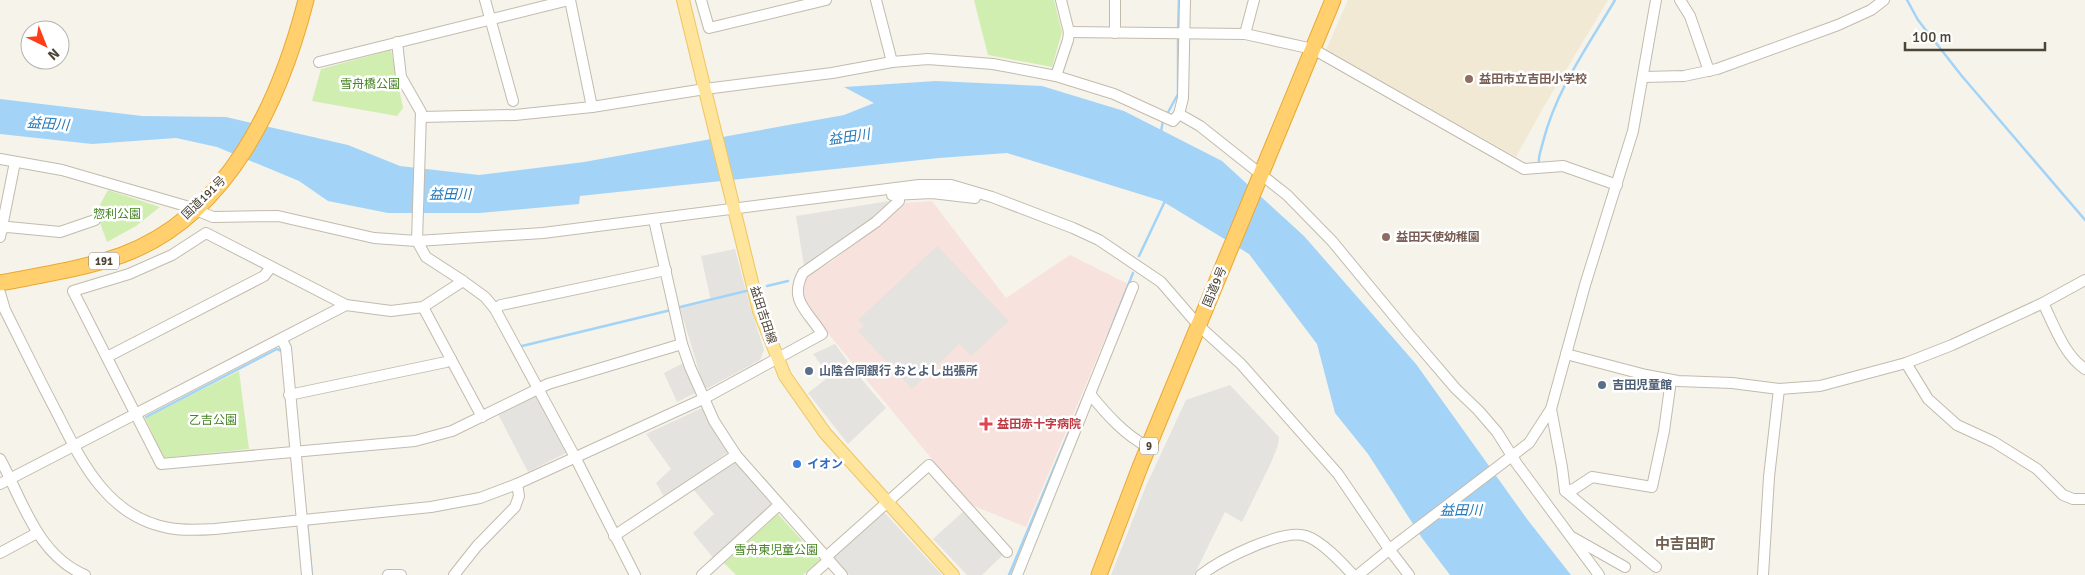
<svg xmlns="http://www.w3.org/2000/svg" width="2085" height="575" viewBox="0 0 2085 575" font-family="Signika,'Noto Sans JP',sans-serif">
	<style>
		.education { fill: #f1e9d4 }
		.medical { fill: #f7e2de }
		.green { fill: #d1eeb1 }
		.parking { fill: #e5e3df }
		.water { fill: #a3d4f7 }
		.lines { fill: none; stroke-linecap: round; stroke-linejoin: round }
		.stream { stroke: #a3d4f7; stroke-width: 2.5 }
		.minor-casing { stroke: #c3bbac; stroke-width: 12 }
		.major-casing { stroke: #eec561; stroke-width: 14 }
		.highway-casing { stroke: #eba830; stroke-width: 17 }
		.minor { stroke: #fff; stroke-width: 10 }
		.major { stroke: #ffe49b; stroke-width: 12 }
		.highway { stroke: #ffd06d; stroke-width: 15 }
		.education-dot { fill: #8d6e63; stroke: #fff; stroke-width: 2 }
		.service-dot { fill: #5c6f8a; stroke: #fff; stroke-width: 2 }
		.health-dot { fill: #e0444e; stroke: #fff; stroke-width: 2 }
		.shop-dot { fill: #3f7fe0; stroke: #fff; stroke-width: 2 }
		.labels { text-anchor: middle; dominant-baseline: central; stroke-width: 5; stroke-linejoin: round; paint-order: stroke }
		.shield { fill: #fff; stroke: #827c73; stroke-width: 1 }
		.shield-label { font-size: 11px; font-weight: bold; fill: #4c4437 }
		.education-label { font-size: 12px; font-weight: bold; fill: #785e54; stroke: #fff; text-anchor: start }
		.park-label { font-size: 12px; fill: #478424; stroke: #fff }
		.street-label { font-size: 12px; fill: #4c4437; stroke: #fff }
		.service-label { font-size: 12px; font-weight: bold; fill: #4e5e75; stroke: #fff; text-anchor: start }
		.health-label { font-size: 12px; font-weight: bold; fill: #be3a42; stroke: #fff; text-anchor: start }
		.shop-label { font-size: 12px; font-weight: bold; fill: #366cbe; stroke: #fff; text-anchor: start }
		.water-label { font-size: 14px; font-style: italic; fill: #247aba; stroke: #fff }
		.quarter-label { font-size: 15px; font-weight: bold; fill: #70624e; stroke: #fff }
	</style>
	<rect width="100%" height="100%" fill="#f6f3eb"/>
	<path class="education" d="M1348,0H1608L1543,108L1516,157L1326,50Z"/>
	<path class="medical" d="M932,201L1006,298L1070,255L1128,284L1026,527L969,504L803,303L800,294L804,278L834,260L905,203Z"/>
	<g class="green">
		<path d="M974,0H1054L1062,32L1052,67L988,55Z"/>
		<path d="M391,50L403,108L397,116L312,101L321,69Z"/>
		<path d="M108,190L160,207L136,226L107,242L96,212Z"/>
		<path d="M239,371L249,449L164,458L145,418Z"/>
		<path d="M778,514L820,560L803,575H736L724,563Z"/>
	</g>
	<g class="parking">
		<path d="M889,201L882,211L804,266L796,216Z"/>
		<path d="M937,246L1009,321L971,356L959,344L912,389L858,331L864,326L858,320Z"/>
		<path d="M735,249L750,306L764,350L760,360L708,388H704L680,308L711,301L701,256Z"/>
		<path d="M835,344L857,374L886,408L848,444L808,393L830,376L813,354Z"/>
		<path d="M683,363L695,393L677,402L664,373Z"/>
		<path d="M1230,385L1279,437L1278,445L1271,463L1242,522L1225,512L1194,575H1111L1146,486L1186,400Z"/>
		<path d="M533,395L538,397L568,452L528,472L498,414Z"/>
		<path d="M702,408L728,452L665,498L656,483L671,469L646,434Z"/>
		<path d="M734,460L773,505L714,559L693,533L714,514L692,488Z"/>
		<path d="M966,509L1005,553L982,575H967L933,539Z"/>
		<path d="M882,510L942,575H849L831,556Z"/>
	</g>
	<path class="water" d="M936,81L1042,86L1124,111L1222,161L1304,236L1416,364L1527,519L1571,575H1450L1422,538L1368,454L1335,413L1317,344L1249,254L1162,201L1007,153L939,158L580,196L579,204L480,213H388L328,201L299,181L217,147L176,138L92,144L0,134V99L142,116L226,117L348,145L400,166L479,175L584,162L844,115L874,103L844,87Z"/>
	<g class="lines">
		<g class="stream">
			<path d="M1907,0L1918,20L1961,75L2085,220"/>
			<path d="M1178,31L1179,0"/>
			<path d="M1166,116L1178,94V36"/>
			<path d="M1161,132L1163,120"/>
			<path d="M1539,164C1538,156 1541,150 1543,142C1556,90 1588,46 1615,0"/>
			<path d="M1139,256L1165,201"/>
			<path d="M767,286L788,281"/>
			<path d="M676,308L746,291"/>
			<path d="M1108,336L1133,273"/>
			<path d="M522,346L671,310"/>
			<path d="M146,417L277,349L282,351"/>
			<path d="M307,523L312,575"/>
			<path d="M1009,575L1085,394"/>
		</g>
		<defs>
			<g id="minor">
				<path d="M485,0L513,101"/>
				<path d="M570,0L592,107"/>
				<path d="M701,0L709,28L826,0"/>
				<path d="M876,0L892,62"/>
				<path d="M1680,0L1690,16L1709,71"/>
				<path d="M1069,32L1245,34L1313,49L1524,169L1563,166L1617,185"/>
				<path d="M1115,33V0"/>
				<path d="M1245,34L1254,0"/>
				<path d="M397,42L401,77L421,112L417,241L426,257L463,281L485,297L495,309L575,457L635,575"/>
				<path d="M319,62L569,0"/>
				<path d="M1056,76L1068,40L1069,32L1061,0"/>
				<path d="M1644,77L1684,76L1717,69L1838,25L1871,10L1884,0"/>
				<path d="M1179,114L1200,126L1287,195L1332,241L1408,333L1456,389L1478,410L1497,432L1517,464L1599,575"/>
				<path d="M421,117L515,115L592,107L705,89L832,73L892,62L928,59L993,64L1056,76L1114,94L1173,121L1179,114L1183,98L1185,0"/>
				<path d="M0,159L62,170L186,206L213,217L278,216L374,238L417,241L543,233L919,185H951L992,197L1073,228L1099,240L1161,282L1199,326L1241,364L1338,474L1389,549L1409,575"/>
				<path d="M892,195L932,193L975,198"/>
				<path d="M654,220L682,344L690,367L714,421L736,455L842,575"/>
				<path d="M0,229L8,227L60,232L95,220"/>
				<path d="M0,237L15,162"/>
				<path d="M463,281L423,307L391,311L346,305L206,233L172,255L129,274L73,291L161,464L415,441L452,431L548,384L682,344"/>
				<path d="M0,293L5,310C22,344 39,379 57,413C82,463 108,517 169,528C184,531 200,530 215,529L431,507L480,498L517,484L703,399L822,334C809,312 788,301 803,273L876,222L899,201V195"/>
				<path d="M2043,303C2054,325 2064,355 2085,369"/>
				<path d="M423,307L482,417"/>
				<path d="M495,309L501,305L666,270"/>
				<path d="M282,340L286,348L307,575"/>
				<path d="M1566,354L1646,375L1678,381L1732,383L1779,389L1820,386L1906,363L1952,345L2043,303L2085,280"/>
				<path d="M107,357L264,276L271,267"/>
				<path d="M1906,363L1928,399L1957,425L1994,442L2037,469L2063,495L2073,499H2085"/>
				<path d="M1090,394C1107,415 1125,435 1148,447"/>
				<path d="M289,395L446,362L451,359"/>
				<path d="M1551,409L1562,467L1565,491L1656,567"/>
				<path d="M0,459C23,501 37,555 85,575"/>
				<path d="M0,484L346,305"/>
				<path d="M1565,491L1574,489L1592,477L1652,487L1664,431L1671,380"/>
				<path d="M614,536L736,455"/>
				<path d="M1572,537L1625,567"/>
				<path d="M0,553L37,533"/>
				<path d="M826,557L929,465L1007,552"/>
				<path d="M388,575H401"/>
				<path d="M454,575L477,546L515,507L519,496L517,484"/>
				<path d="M702,575L779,505"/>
				<path d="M812,575L829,560"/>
				<path d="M1017,575L1133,287"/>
				<path d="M1201,575C1220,560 1283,528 1306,536C1322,541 1342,563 1353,575"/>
				<path d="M1358,575L1395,545L1529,443L1551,409L1585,285L1633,131L1656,0"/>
				<path d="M1763,575L1769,477L1779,389"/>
			</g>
			<path id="major" d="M683,0L759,311L785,376L825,433L953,575"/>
			<g id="highway">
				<path d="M0,283C41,275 83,269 122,255C228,216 280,102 306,0"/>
				<path d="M1099,575L1140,467L1333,0"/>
			</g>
		</defs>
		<use href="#minor" class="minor-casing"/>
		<use href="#major" class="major-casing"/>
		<use href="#highway" class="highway-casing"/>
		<use href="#minor" class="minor"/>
		<use href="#major" class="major"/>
		<use href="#highway" class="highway"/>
	</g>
	<g class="education-dot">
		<circle cx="1469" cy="79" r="5"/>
		<circle cx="1386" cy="237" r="5"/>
	</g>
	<g class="service-dot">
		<circle cx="809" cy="371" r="5"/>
		<circle cx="1602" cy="385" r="5"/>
	</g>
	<path class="health-dot" d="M983.5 416.5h5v5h5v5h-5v5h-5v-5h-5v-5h5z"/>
	<circle class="shop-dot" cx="797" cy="464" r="5"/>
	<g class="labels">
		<g class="shield">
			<rect x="89" y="252.5" width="30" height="17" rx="4"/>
			<rect x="1140" y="437.5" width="18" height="17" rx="4"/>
		</g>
		<g class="shield-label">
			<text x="104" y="261">191</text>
			<text x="1149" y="446">9</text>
		</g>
		<g class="education-label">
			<text x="1479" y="79">益田市立吉田小学校</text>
			<text x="1396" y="237">益田天使幼稚園</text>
		</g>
		<g class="park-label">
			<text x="370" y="84">雪舟橋公園</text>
			<text x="117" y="214">惣利公園</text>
			<text x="213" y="420">乙吉公園</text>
			<text x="776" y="550">雪舟東児童公園</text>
		</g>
		<g class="street-label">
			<text transform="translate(204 198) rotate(-44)">国道191号</text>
			<text transform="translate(1215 287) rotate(-67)">国道9号</text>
			<text transform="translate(763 315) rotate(72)">益田吉田線</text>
		</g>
		<g class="service-label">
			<text x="819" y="371">山陰合同銀行 おとよし出張所</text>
			<text x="1612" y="385">吉田児童館</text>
		</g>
		<g class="health-label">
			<text x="997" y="424">益田赤十字病院</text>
		</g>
		<g class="shop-label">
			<text x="807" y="464">イオン</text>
		</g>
		<g class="water-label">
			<text transform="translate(48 124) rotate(4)">益田川</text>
			<text transform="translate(849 137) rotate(-8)">益田川</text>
			<text x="450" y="194">益田川</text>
			<text x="1461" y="510">益田川</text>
		</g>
		<g class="quarter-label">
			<text x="1685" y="544">中吉田町</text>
		</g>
	</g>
	<g transform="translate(45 45) rotate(137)"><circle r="24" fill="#ffffff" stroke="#b7b4af"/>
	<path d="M0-4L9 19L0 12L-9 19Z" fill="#ff3e19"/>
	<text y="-8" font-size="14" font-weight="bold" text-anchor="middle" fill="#4c4437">N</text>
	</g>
	<path d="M1905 42v8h140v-8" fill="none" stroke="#4c4437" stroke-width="2.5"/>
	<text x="1912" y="42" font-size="15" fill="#4c4437" stroke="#ffffff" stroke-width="4" paint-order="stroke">100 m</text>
</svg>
